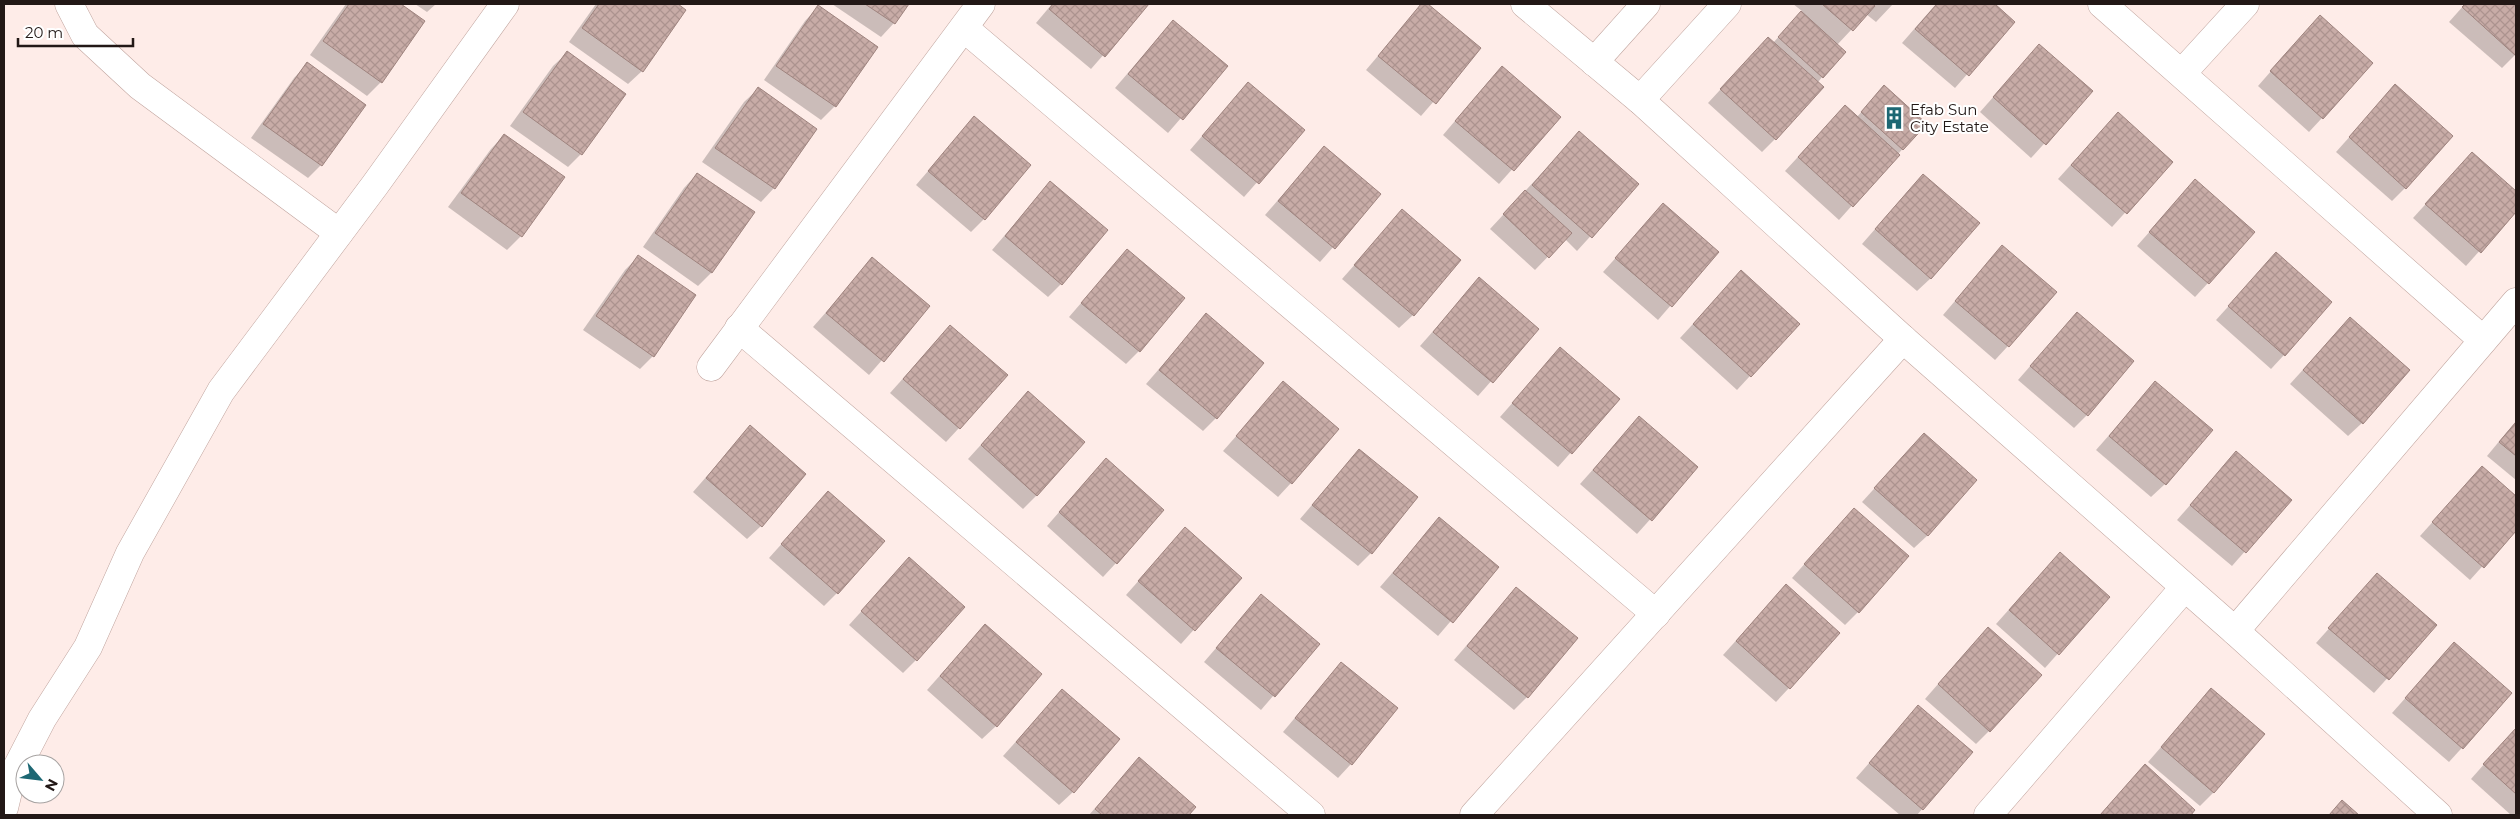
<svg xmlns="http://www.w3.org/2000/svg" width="2520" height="819" viewBox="0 0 2520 819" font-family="Montserrat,sans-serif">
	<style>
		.shadow { fill: #0003 }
		.building { fill: url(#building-cross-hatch); stroke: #9e837e }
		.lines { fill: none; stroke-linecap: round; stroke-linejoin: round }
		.minor-casing { stroke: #c1a59f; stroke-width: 29 }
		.minor { stroke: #fff; stroke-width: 28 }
		.labels { text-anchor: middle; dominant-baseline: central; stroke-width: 4; stroke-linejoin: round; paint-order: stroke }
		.poi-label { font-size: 15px; fill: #221816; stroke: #fff; text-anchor: start }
	</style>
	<defs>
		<pattern id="building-cross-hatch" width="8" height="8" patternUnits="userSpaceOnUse" patternTransform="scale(1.25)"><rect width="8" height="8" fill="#c8aca7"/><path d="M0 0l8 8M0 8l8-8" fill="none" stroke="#ac938f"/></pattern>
	</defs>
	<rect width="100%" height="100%" fill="#feece8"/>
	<g class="shadow">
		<path d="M346,4H399L424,21L381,82L367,96L310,55Z"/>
		<path d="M415,4H436L427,12Z"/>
		<path d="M596,4H675L684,10L642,71L628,84L569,42Z"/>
		<path d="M832,4H908L894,23L881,37Z"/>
		<path d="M1052,4H1148L1091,69L1036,23Z"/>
		<path d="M1422,4H1426L1480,48L1421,116L1366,70Z"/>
		<path d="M1793,4H1893L1876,22L1866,14L1837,45L1822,77L1775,139L1762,152L1708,103L1768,38L1773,43L1802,11Z"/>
		<path d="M1936,4H1993L2013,22L1955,88L1902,43Z"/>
		<path d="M2465,4H2516V54L2502,68L2449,22Z"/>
		<path d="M818,7L876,47L835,106L821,120L764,80L805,21Z"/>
		<path d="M1173,21L1226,66L1168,133L1115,88Z"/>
		<path d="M2307,30L2322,118L2309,132L2258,86Z"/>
		<path d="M567,53L581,154L568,167L510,126L553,66Z"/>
		<path d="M2026,60L2091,92L2031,158L1980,112Z"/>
		<path d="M307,64L321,165L308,178L251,138L294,78Z"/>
		<path d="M1489,81L1559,117L1499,184L1443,135Z"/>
		<path d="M1248,83L1303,130L1244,197L1190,150Z"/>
		<path d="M2395,86L2405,188L2392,201L2336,152Z"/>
		<path d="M758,89L774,188L761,202L702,162L744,102Z"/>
		<path d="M1877,94L1925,124L1839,220L1785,171L1832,120L1857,117Z"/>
		<path d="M974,118L984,219L971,232L916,185Z"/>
		<path d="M2104,128L2171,162L2112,227L2058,179Z"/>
		<path d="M504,135L521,236L507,250L448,207L491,149Z"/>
		<path d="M1566,147L1637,185L1577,251L1565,239L1535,270L1490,229Z"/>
		<path d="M1324,148L1380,194L1320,262L1265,215Z"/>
		<path d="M2472,153L2516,193V210L2466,266L2413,218Z"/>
		<path d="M697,174L712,272L698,286L643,247L684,188Z"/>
		<path d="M2195,180L2208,283L2195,297L2137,246Z"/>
		<path d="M1050,183L1061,284L1048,297L992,250Z"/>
		<path d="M1910,189L1931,278L1917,291L1862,244Z"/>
		<path d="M1663,205L1717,252L1658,320L1603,272Z"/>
		<path d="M1402,211L1413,315L1399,328L1342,279Z"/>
		<path d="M2002,246L2008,346L1995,360L1943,315Z"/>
		<path d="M1127,250L1139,351L1126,364L1069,317Z"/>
		<path d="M2276,254L2284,355L2271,369L2216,320Z"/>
		<path d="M638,257L653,356L640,369L583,330L625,270Z"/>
		<path d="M873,259L928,307L869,375L813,327Z"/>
		<path d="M1479,279L1537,329L1478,396L1420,346Z"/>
		<path d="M1728,286L1798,324L1737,390L1680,338Z"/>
		<path d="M2077,313L2087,415L2074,428L2018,380Z"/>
		<path d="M1206,315L1216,418L1203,431L1146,384Z"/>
		<path d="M2350,318L2362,423L2348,436L2290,384Z"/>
		<path d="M950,326L959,428L946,442L890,393Z"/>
		<path d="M1560,349L1618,399L1558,467L1500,417Z"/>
		<path d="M2156,382L2165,484L2151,497L2096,450Z"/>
		<path d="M1283,383L1291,483L1278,497L1223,451Z"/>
		<path d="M1028,393L1037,495L1023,509L968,459Z"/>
		<path d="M1639,418L1697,467L1637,534L1580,484Z"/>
		<path d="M2516,421V480L2487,456Z"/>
		<path d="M750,427L761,526L747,539L693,492Z"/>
		<path d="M1924,434L1928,535L1914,548L1862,502Z"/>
		<path d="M1359,450L1371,553L1358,566L1300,519Z"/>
		<path d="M2236,453L2290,500L2232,566L2177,520Z"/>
		<path d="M2482,467L2516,497V529L2470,580L2420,536Z"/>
		<path d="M1093,473L1116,563L1103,577L1047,526Z"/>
		<path d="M828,492L837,593L824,606L769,558Z"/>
		<path d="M1439,519L1497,567L1438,636L1380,587Z"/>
		<path d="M1841,523L1858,612L1845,625L1792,578Z"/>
		<path d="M1172,543L1240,578L1181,644L1126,595Z"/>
		<path d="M909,559L916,660L903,673L849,625Z"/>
		<path d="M2047,567L2108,597L2045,668L1996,624Z"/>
		<path d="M2377,575L2435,625L2374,693L2316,643Z"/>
		<path d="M1786,585L1789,688L1776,702L1723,655Z"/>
		<path d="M1516,588L1527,697L1514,710L1454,660Z"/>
		<path d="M1261,596L1318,644L1261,710L1204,662Z"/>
		<path d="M985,625L996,726L982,739L927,690Z"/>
		<path d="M1975,642L1989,731L1976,744L1925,699Z"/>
		<path d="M2441,658L2511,694L2449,762L2392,713Z"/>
		<path d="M1341,663L1351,764L1338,778L1283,732Z"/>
		<path d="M2212,689L2214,792L2200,806L2148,762Z"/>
		<path d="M1062,690L1073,792L1059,805L1003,756Z"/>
		<path d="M1918,707L1971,752L1917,815H1900L1856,778Z"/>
		<path d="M2516,728V815H2511L2471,779Z"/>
		<path d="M1126,773L1195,807L1187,815H1089Z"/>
		<path d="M2131,780L2194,810L2189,815H2100Z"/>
	</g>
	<g class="building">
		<path d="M349,4H401L425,21L382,83L323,41Z"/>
		<path d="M599,4H678L686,10L643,72L582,28Z"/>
		<path d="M865,4H909L895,24Z"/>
		<path d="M1053,4H1149L1105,57L1049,9Z"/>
		<path d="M1421,4H1428L1481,48L1436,104L1378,56Z"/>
		<path d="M1822,4H1873L1875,6L1853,31Z"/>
		<path d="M1937,4H1995L2015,22L1969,76L1915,29Z"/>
		<path d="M2465,4H2516V56L2462,7Z"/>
		<path d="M818,5L878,47L836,107L776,66Z"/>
		<path d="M1801,11L1846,52L1823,78L1778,37Z"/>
		<path d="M2320,15L2373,63L2323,119L2270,71Z"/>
		<path d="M1173,20L1228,66L1183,120L1128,74Z"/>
		<path d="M1768,37L1824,87L1776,140L1720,89Z"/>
		<path d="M2039,44L2093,91L2046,145L1993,97Z"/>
		<path d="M567,51L626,94L582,155L523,112Z"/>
		<path d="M307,62L366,105L322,166L263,124Z"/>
		<path d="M1502,66L1561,117L1514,171L1455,121Z"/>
		<path d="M1248,82L1305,130L1259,184L1202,136Z"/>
		<path d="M2395,84L2453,136L2406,189L2349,137Z"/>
		<path d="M1884,85L1927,124L1903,150L1861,112Z"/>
		<path d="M758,87L817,129L775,189L715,148Z"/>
		<path d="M1845,105L1900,155L1853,207L1798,157Z"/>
		<path d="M2118,112L2173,162L2127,214L2071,165Z"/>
		<path d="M974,116L1031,165L985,220L928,171Z"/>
		<path d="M1579,131L1639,184L1592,238L1532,185Z"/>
		<path d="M504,134L565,177L522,237L461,193Z"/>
		<path d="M1324,146L1381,194L1335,249L1278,201Z"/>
		<path d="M2472,152L2516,191V212L2481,253L2425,204Z"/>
		<path d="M697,173L755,212L712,273L655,233Z"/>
		<path d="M1923,174L1980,223L1931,279L1875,229Z"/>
		<path d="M2195,179L2255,232L2209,284L2149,232Z"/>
		<path d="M1050,181L1108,230L1062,285L1005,236Z"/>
		<path d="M1525,190L1572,233L1549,258L1503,214Z"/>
		<path d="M1663,203L1719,252L1672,307L1615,258Z"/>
		<path d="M1402,209L1461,260L1414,316L1354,265Z"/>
		<path d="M2002,245L2057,292L2009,347L1955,301Z"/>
		<path d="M1127,249L1185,298L1140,352L1081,303Z"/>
		<path d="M2276,252L2332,302L2285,356L2228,306Z"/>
		<path d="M638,255L696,295L654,357L596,316Z"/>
		<path d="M872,257L930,306L884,362L826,313Z"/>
		<path d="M1741,270L1800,324L1751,377L1693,324Z"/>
		<path d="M1479,277L1539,329L1493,383L1433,332Z"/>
		<path d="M2077,312L2134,361L2088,416L2030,366Z"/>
		<path d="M1206,313L1264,363L1217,419L1159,370Z"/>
		<path d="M2350,317L2410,370L2363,424L2303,370Z"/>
		<path d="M950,325L1008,375L960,429L903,379Z"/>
		<path d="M1560,347L1620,399L1572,454L1512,403Z"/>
		<path d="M1283,381L1339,429L1292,484L1236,436Z"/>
		<path d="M2155,381L2213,430L2166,485L2109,436Z"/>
		<path d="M1028,391L1085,442L1037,496L981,445Z"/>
		<path d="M1639,416L1698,467L1652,521L1593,470Z"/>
		<path d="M2516,422V456L2499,442Z"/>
		<path d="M750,425L806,474L762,527L706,478Z"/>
		<path d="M1924,433L1977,480L1928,536L1874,488Z"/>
		<path d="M1359,449L1418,497L1372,554L1312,505Z"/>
		<path d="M2236,451L2292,500L2246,553L2190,505Z"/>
		<path d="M1106,458L1164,510L1117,564L1059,512Z"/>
		<path d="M2482,466L2516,496V531L2484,568L2432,522Z"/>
		<path d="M828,491L885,541L838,594L781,544Z"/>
		<path d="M1854,508L1909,556L1859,613L1804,564Z"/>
		<path d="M1439,517L1499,567L1453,623L1393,573Z"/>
		<path d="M1185,527L1242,578L1195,631L1138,581Z"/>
		<path d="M2060,552L2110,597L2059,655L2009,610Z"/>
		<path d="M909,557L965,607L917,661L861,611Z"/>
		<path d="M2377,573L2437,625L2389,680L2328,628Z"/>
		<path d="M1786,584L1840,633L1790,689L1736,641Z"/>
		<path d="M1516,587L1578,638L1528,698L1467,646Z"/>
		<path d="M1261,594L1320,644L1275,697L1216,648Z"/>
		<path d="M985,624L1042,674L997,727L940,676Z"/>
		<path d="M1988,627L2042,675L1990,732L1938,684Z"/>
		<path d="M2454,642L2512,693L2463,749L2405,698Z"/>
		<path d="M1341,662L1398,708L1352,765L1295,718Z"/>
		<path d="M2211,688L2265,734L2214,793L2161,747Z"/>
		<path d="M1062,689L1120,739L1074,793L1016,742Z"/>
		<path d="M1918,705L1973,752L1923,810L1869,763Z"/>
		<path d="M2516,728V794L2483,764Z"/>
		<path d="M1139,757L1196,807L1189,815H1102L1095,809Z"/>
		<path d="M2145,764L2195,810L2191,815H2100Z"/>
		<path d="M2342,800L2359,815H2329Z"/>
	</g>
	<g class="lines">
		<defs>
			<g id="minor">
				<path d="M69,4L85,35L140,86L339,233"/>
				<path d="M1525,4L1640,100L1903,339L2235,631L2438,815"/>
				<path d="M2102,4L2483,340"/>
				<path d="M964,28L1656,614"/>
				<path d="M1594,62L1646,4"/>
				<path d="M2182,73L2245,4"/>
				<path d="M1640,100L1727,4"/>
				<path d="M739,328L1311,815"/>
				<path d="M711,367L981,4"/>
				<path d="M2235,631L2516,302"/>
				<path d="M4,808L11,779L42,719L88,647L130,553L221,391L375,185L505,4"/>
				<path d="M1474,815L1903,339"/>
				<path d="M1988,815L2184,588"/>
			</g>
		</defs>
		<use href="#minor" class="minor-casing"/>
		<use href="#minor" class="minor"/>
	</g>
	<defs>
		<symbol id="building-bare" viewBox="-9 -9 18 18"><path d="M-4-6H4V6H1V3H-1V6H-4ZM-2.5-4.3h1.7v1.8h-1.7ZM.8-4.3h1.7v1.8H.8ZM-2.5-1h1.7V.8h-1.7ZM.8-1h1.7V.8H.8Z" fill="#1d6773" stroke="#fff" stroke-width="2.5" paint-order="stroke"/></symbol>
	</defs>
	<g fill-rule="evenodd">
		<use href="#building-bare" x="1878" y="102" width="32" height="32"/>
	</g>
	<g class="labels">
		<g class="poi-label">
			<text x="1910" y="109">Efab Sun<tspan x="1910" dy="17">City Estate</tspan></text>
		</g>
	</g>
	<rect width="2520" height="819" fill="none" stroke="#221816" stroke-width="10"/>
	<g transform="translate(40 779) rotate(118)"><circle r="24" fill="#ffffff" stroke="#a7a3a2"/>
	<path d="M0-4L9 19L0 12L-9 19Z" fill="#1d6773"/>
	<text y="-8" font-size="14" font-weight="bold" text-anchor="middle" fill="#221816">N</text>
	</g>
	<path d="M18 38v8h115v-8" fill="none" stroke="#221816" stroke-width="2.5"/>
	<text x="25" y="38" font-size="15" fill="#221816" stroke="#ffffff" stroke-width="4" paint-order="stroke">20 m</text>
</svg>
